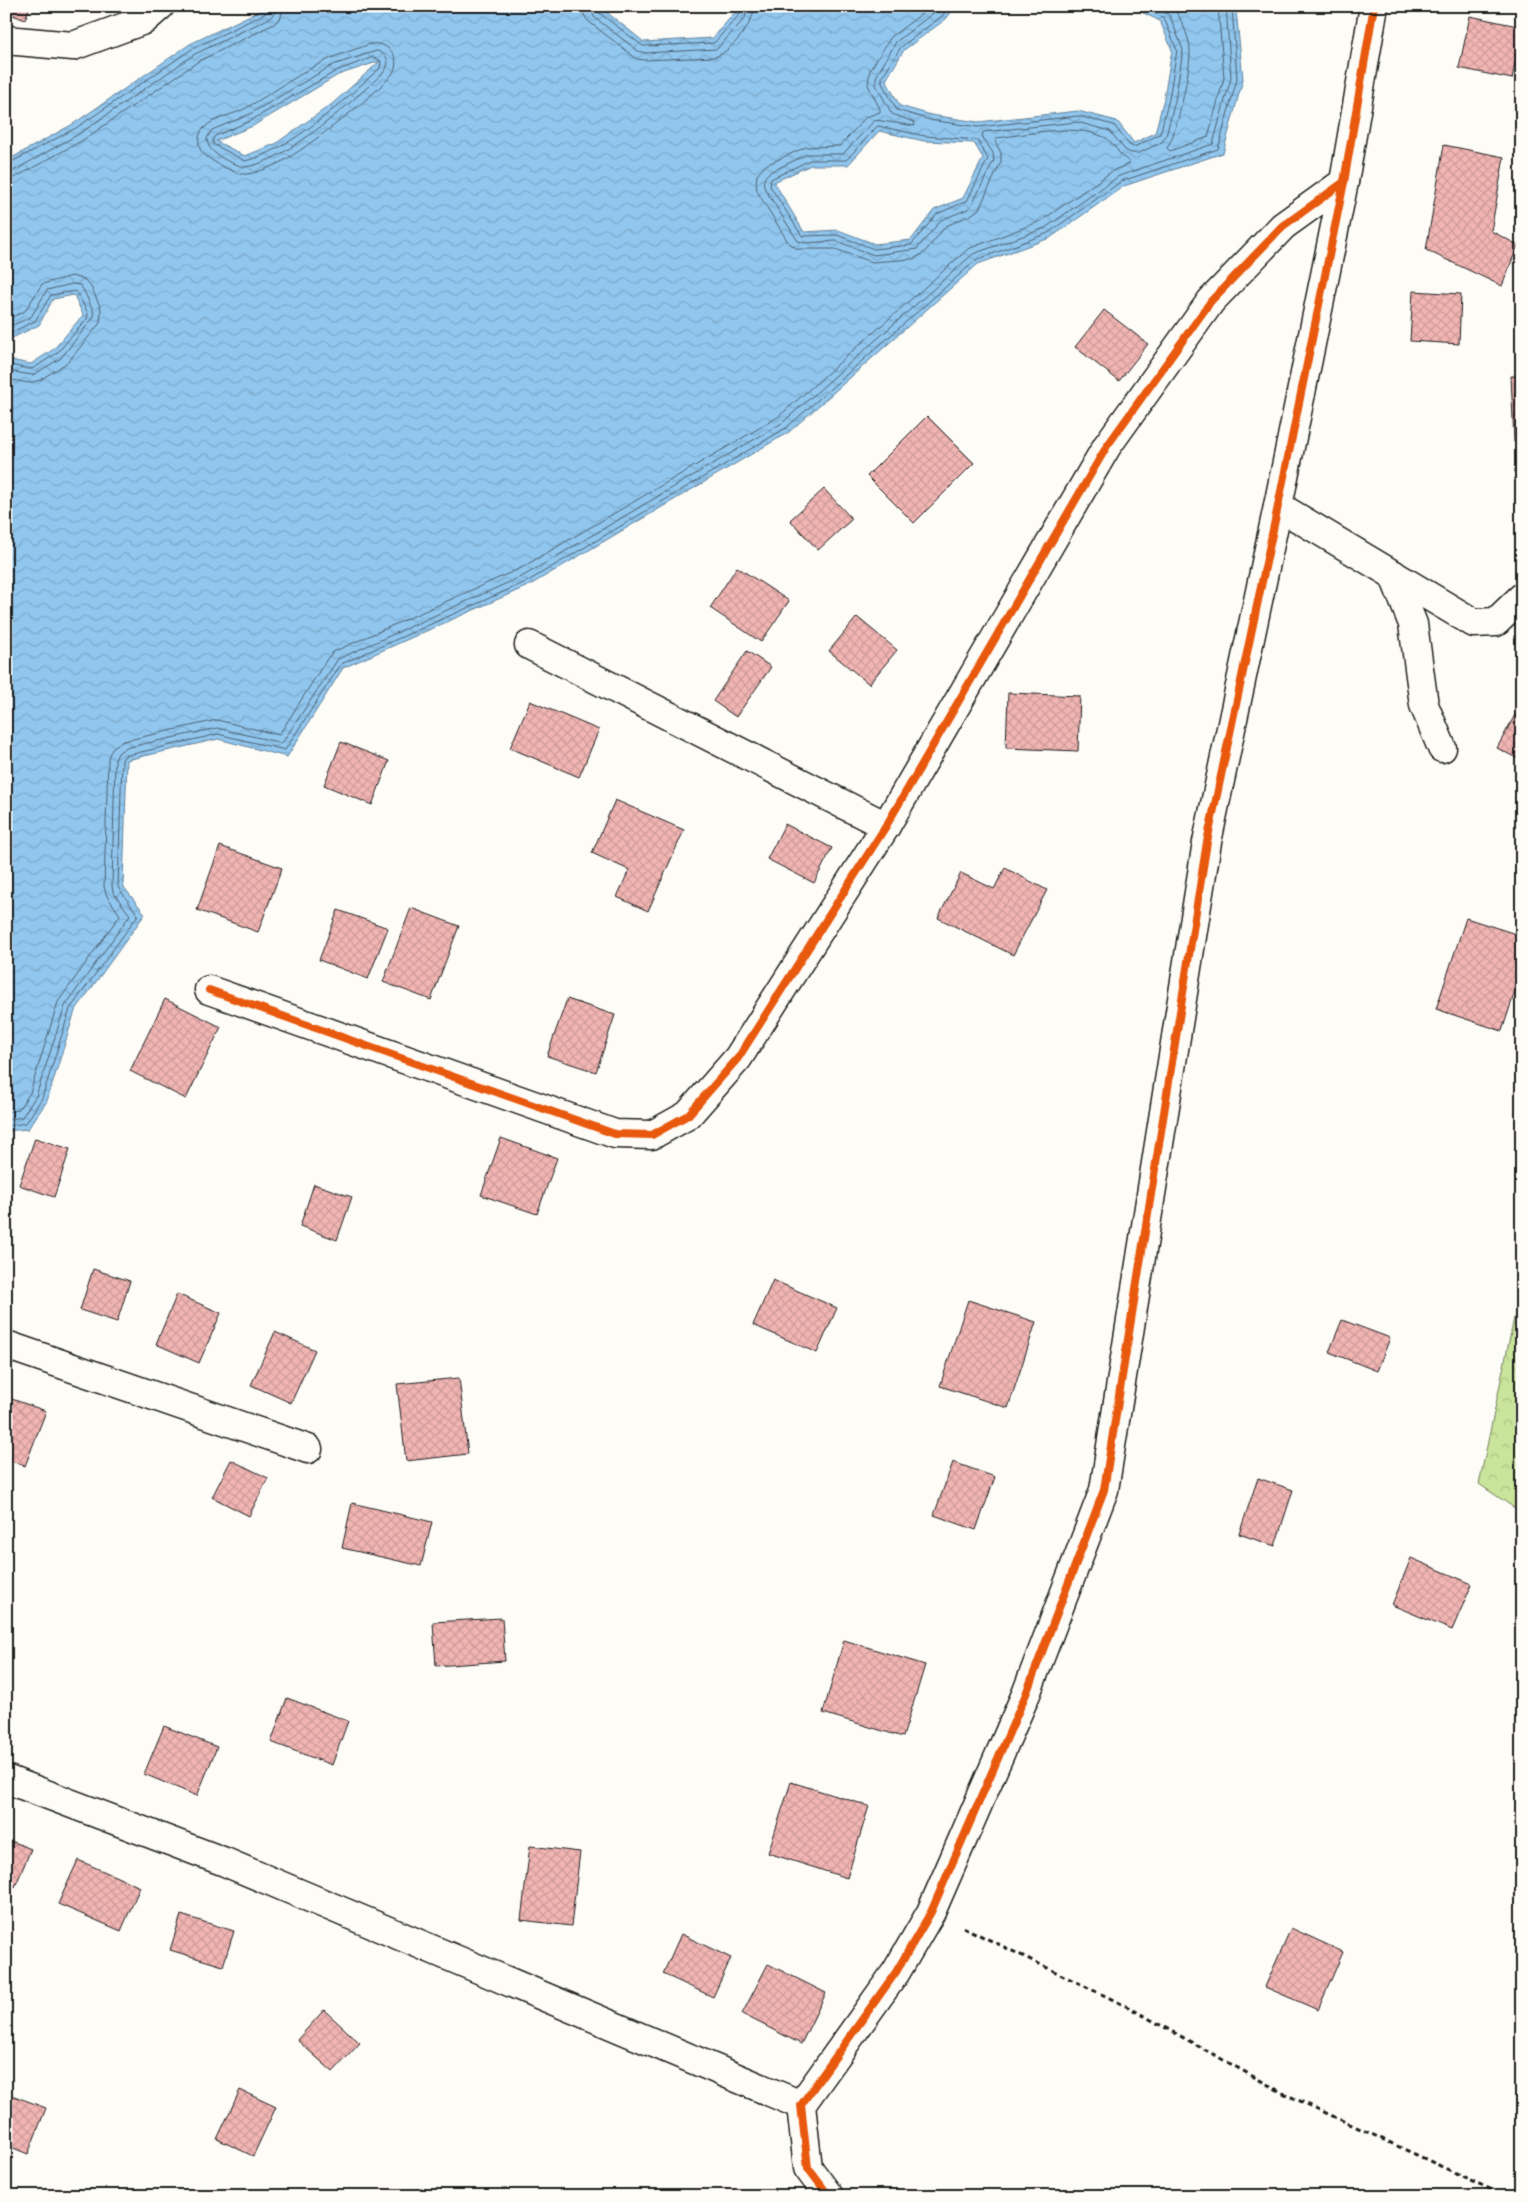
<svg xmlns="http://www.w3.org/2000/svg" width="1528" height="2202" viewBox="0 0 1528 2202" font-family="'Shantell Sans',sans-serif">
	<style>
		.forest { fill: url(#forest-crowns); stroke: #72805c }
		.water { fill: url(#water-waves); stroke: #62829a; fill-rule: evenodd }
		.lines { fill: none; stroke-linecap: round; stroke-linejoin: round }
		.shore { stroke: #4b6070; stroke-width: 1 }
		.building { fill: url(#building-cross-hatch); stroke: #1c1c1c }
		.minor-casing { stroke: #1c1c1c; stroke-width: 31 }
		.path { stroke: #1c1c1c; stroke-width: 3; stroke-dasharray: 5 4; stroke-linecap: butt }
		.minor { stroke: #fdfcf7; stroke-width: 28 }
		.cycleway-casing { stroke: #fdfcf7; stroke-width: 11 }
		.cycleway { stroke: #e8590c; stroke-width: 8 }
	</style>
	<defs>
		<pattern id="forest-crowns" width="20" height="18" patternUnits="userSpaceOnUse" patternTransform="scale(1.25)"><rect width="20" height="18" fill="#c9e49b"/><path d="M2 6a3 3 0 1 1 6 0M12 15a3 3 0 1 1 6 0" fill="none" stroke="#acc385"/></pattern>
		<pattern id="water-waves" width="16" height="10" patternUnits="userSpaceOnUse" patternTransform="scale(1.25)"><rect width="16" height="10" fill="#91c6ee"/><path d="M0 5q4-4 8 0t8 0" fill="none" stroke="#7caacc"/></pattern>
		<pattern id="building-cross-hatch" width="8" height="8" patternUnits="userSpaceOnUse" patternTransform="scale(1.25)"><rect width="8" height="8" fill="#f1b5b3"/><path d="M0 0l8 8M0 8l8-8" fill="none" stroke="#ce9b99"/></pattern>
	</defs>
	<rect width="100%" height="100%" fill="#fdfcf7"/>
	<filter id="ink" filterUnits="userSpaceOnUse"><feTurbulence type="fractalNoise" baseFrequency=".02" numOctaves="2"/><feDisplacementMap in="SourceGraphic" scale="10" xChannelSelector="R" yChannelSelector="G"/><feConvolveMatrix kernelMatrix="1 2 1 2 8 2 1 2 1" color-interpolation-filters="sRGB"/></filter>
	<g filter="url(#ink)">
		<path class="forest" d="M1522,1280V1513L1479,1484Z"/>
		<path class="water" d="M269,6H599L644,42L713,38L736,11L734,6H956L946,19L904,50L886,80L900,106L931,115L978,122L1078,111L1117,121L1134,143L1155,133L1164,98L1172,50L1160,21L1129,6H1238L1236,10L1243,79L1223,153L1124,186L1050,238L978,264L789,432L530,585L343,668L287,757L218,739L127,760L123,886L145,914L75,1011L47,1101L28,1129L6,1131V352L10,360L31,364L54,349L83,315L74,295L53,299L39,325L6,341V161L73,124L190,44ZM380,61L332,104L275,144L245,156L216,141L253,126L338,75ZM879,131L924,141L974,143L983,158L963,198L934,210L911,240L875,244L838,230L804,232L774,182L811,165H848Z"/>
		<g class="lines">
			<g class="shore">
				<path d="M583,6L584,15L588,21L637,59L645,60L714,57C729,54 756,22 754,6"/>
				<path d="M590,6L594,17L638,51L645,53L717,49L745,18L747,6"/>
				<path d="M596,6L598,12L643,46L714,43L740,14V6"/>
				<path d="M942,6L896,42L876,77V85L892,114L914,122L915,126L875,120L843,154H808L770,172C764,176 762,182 765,189L798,241L805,243L836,241L874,255L917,249L941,220L968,209L973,203L994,160L993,153L982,136L983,132L1077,122L1110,131L1125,150L1131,153H1139L1162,142L1166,136L1175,101L1183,50L1170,16L1155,6"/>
				<path d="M950,6L942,16L901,47L882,77V83L897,110L930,120L978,127L1078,116L1114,125L1129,145L1134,147L1160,134L1169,99L1177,50L1164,18L1141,6"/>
				<path d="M1172,6C1179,13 1190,39 1190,49C1191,67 1177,134 1167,148L1170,151L1208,137L1224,78L1218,6"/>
				<path d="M370,44C386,41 401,55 394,71C387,87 301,152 283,161C273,166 258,173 247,174C237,176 206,159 201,151C197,143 198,133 205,127C215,117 234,115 246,108C274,92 301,72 331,58C343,53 357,49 370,44Z"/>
				<path d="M377,51C388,54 391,63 384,72C354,100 285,163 245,167C231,164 206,153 207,138L212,130L248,115L333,65Z"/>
				<path d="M374,57L381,61L380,68C344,100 292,150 245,161L213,144V139L215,136L250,121L336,71Z"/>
				<path d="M878,126L925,136L977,140L988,159L967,201L937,214L911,245L874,249L837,235L802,236L770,186L771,179L810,160H846Z"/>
				<path d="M6,165L76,128L192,49L266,13L269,6"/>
				<path d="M6,172L13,171L79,134L195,54L270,18L274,13L276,6"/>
				<path d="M6,179L16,177L83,140L199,61L274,24L281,17L283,6"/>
				<path d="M6,320L25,311L42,284L72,276L85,280L91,287L101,308L100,323L68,362L40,380L29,383L6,379"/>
				<path d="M6,328L31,317L47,290L72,284L80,285L84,291L93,310L94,317L61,358L33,375L6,371"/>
				<path d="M6,335L35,321L51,295L76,291L88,313L87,319L57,353L34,368L29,369L6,364"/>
				<path d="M6,1112L18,1110L30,1093L58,1002L120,915L107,896L104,887L108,759C110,750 115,744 124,741L217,720L279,735L327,659L333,652L521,568L778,417L968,249L1041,221L1114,170L1129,164V161C1118,156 1114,141 1104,137C1072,123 1030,134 997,138L995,141L1001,153V162L979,209L971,215L946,226L924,253L913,259L872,262L835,249H797L788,242L757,191L756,183L757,175L766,165L806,147L840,146L866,117L880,112V109L868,85L870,70L891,37L932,6"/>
				<path d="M6,1120L22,1117L36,1096L65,1006L130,915L113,892L112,886L115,760L118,753L125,748L217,728L282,743L338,659L525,575L782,423L973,254L1045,228L1119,176L1213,144L1231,78L1226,6"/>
				<path d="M6,1126L26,1123L42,1098L70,1009L138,915L118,887L122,760L124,756L218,734L285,750L341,664L528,581L786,428L976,260L1048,233L1122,181L1218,149L1237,79L1232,6"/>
			</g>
		</g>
		<g class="building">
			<path d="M6,6H30L25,20L6,12Z"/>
			<path d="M1470,16L1522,27L1512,79L1459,68Z"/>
			<path d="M1444,145L1504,157L1491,231L1518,245L1502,286L1426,250Z"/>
			<path d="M1413,291L1461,294L1459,344L1410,341Z"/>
			<path d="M1104,310L1148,344L1119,381L1075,347Z"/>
			<path d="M1511,376H1522V441L1514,442Z"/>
			<path d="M927,416L974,463L914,523L867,476Z"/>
			<path d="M824,489L852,519L818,550L790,520Z"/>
			<path d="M737,567L789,601L761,642L710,608Z"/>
			<path d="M857,617L897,650L869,684L829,651Z"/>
			<path d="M747,651L771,667L736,717L713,701Z"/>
			<path d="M1008,693L1080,696L1078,751L1006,748Z"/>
			<path d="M530,701L599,730L579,777L510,748Z"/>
			<path d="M1522,702V761L1497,748Z"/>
			<path d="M341,742L389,761L372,805L324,785Z"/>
			<path d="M615,800L684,830L648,911L617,897L629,870L592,853Z"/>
			<path d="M785,824L832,848L814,883L767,859Z"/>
			<path d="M220,846L282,868L258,932L197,910Z"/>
			<path d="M1005,868L1047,890L1013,955L938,918L961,873L994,889Z"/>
			<path d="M411,908L459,926L431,1000L383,982Z"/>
			<path d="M338,910L388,928L368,979L319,960Z"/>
			<path d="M1466,918L1522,936V970L1502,1031L1436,1009Z"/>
			<path d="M165,999L221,1027L186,1099L130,1071Z"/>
			<path d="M567,999L615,1015L596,1072L547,1056Z"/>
			<path d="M35,1138L70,1149L54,1197L19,1185Z"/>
			<path d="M501,1138L557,1158L537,1214L481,1195Z"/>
			<path d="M314,1184L352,1197L337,1240L300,1226Z"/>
			<path d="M93,1269L130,1281L117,1322L80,1310Z"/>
			<path d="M773,1280L837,1308L817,1353L753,1325Z"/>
			<path d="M177,1294L221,1313L199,1363L156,1344Z"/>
			<path d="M968,1300L1036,1322L1008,1408L940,1386Z"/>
			<path d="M1342,1320L1390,1338L1377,1371L1329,1352Z"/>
			<path d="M275,1332L315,1350L291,1403L251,1385Z"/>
			<path d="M459,1378L468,1454L406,1461L397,1384Z"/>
			<path d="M6,1397L46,1411L25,1466L6,1459Z"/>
			<path d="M231,1460L268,1478L249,1516L212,1497Z"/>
			<path d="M953,1462L995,1477L976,1530L934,1515Z"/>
			<path d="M1258,1478L1293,1490L1275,1546L1239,1534Z"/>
			<path d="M352,1503L432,1522L421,1566L342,1548Z"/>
			<path d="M1411,1558L1472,1584L1452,1630L1392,1605Z"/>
			<path d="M502,1618L505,1661L436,1666L433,1622Z"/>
			<path d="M844,1640L925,1665L903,1737L823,1713Z"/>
			<path d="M287,1698L348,1721L332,1765L271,1742Z"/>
			<path d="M164,1726L217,1747L197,1796L144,1774Z"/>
			<path d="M791,1782L869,1806L847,1878L768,1853Z"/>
			<path d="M6,1839L31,1849L15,1887L6,1884Z"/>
			<path d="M530,1846L580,1852L571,1926L521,1920Z"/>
			<path d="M78,1860L140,1887L121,1931L58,1904Z"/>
			<path d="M181,1915L234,1931L223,1966L170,1950Z"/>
			<path d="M1291,1928L1343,1952L1318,2010L1265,1987Z"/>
			<path d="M681,1934L731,1958L713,1997L663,1974Z"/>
			<path d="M768,1964L826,1993L801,2044L742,2014Z"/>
			<path d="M324,2010L360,2043L333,2072L297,2040Z"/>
			<path d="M240,2090L276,2107L253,2156L217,2139Z"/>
			<path d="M6,2093L46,2108L28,2154L6,2145Z"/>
		</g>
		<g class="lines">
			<defs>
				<g id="minor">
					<path d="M6,40L73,46L144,20L160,6"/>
					<path d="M1278,506L1474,623L1496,622L1522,597"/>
					<path d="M1393,574L1413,624L1424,705L1442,748"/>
					<path d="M529,645L886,826"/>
					<path d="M209,990L615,1134L652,1135L688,1115L738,1058L886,826L1107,446L1211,301L1283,226L1344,182"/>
					<path d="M6,1345L308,1449"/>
					<path d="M6,1779L225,1862L801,2105"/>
					<path d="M829,2196L808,2168L801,2105L896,1972L931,1912L1026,1694L1104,1490L1207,842L1278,506L1344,182L1374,6"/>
				</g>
			</defs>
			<use href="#minor" class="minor-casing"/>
			<path class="path" d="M963,1927L1128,2007L1283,2093L1505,2196"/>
			<use href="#minor" class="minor"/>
			<defs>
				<g id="cycleway">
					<path d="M209,990L615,1134L652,1135L688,1115L738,1058L886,826L1107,446L1211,301L1283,226L1344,182"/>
					<path d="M829,2196L808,2168L801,2105L896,1972L931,1912L1026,1694L1104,1490L1207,842L1278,506L1344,182L1374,6"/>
				</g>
			</defs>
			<use href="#cycleway" class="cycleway-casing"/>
			<use href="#cycleway" class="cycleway"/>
		</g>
	</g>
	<rect width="1528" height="2202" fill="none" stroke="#fdfcf7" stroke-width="25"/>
	<rect x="12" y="12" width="1503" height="2177" fill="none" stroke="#1c1c1c" stroke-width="2" filter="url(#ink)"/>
</svg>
